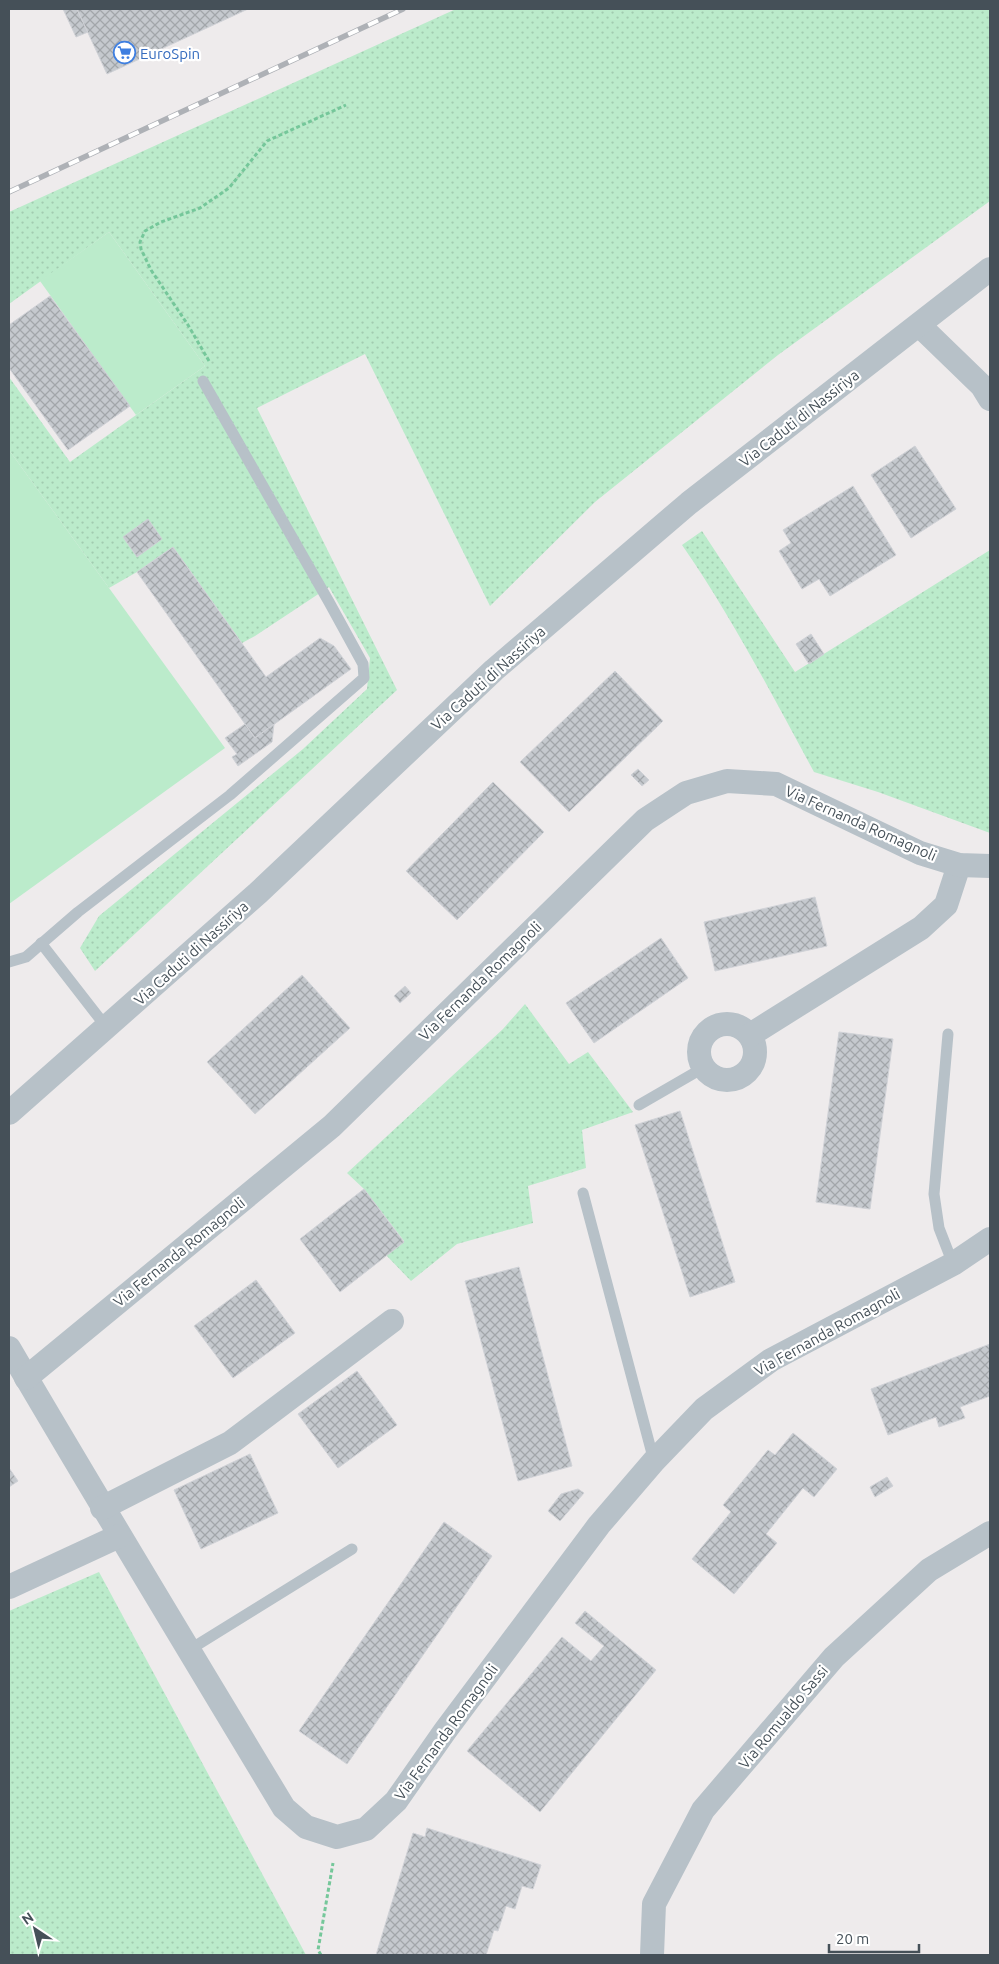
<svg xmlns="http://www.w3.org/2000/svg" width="999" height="1964" viewBox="0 0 999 1964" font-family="Ubuntu,sans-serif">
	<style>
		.grass { fill: url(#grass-dots) }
		.pitch { fill: #bbebcb }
		.building { fill: url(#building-cross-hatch); stroke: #d0d2d7 }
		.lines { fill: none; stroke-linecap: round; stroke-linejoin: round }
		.path { stroke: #75c79a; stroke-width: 3; stroke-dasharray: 4 2.5; stroke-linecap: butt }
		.lane { stroke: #b7c1c8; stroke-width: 11 }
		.street { stroke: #b7c1c8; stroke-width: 24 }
		.rail-casing { stroke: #aeb1b6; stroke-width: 5.5 }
		.rail { stroke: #fff; stroke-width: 4; stroke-dasharray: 11; stroke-linecap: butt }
		.labels { text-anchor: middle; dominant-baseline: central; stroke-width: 4.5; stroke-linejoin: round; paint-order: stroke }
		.shop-label { font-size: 15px; fill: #366cbe; stroke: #fff; text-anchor: start }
		.street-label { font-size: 15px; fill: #455058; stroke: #fff }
	</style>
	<defs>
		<pattern id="grass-dots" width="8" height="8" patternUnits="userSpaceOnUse" patternTransform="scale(1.25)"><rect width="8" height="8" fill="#bbebcb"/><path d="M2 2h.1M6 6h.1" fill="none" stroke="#a2cbb0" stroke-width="1.8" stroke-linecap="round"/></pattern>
		<pattern id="building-cross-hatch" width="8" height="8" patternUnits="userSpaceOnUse" patternTransform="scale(1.25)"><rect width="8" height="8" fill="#c5c9ce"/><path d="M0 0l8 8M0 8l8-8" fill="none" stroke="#a2a6aa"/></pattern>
	</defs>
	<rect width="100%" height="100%" fill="#eeebec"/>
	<g class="grass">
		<path d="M456,9H990V201L778,355L595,502L490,606L365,354L257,408L397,690L95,971L80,948L99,916L303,749L367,689L370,658L329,587L255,636L242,643L173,547L137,572L109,588L9,450V377L70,462L205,366L109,232L9,304V212Z"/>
		<path d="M702,531L795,672L990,550V833L878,792L814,772C772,695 732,617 682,545Z"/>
		<path d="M525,1004L569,1064L588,1052L633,1112L582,1130L586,1168L528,1186L533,1223L457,1244L411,1281L386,1255L404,1241L364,1189L347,1173L503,1029Z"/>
		<path d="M99,1572L306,1955H9V1611Z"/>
	</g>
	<g class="pitch">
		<path d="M109,232L205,366L136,415L40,281Z"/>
		<path d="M9,450L225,748L9,904Z"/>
	</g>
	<g class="building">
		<path d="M63,9H77L88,32L76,37Z"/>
		<path d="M77,9H248L107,74Z"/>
		<path d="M50,296L130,406L68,450L9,368V325Z"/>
		<path d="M915,446L956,509L911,538L871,475Z"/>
		<path d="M853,486L896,555L830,596L819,579L802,589L779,551L791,543L783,530Z"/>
		<path d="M148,519L162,539L137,557L123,537Z"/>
		<path d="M173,547L266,677L320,638L334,646L351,669L255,738L137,572Z"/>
		<path d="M811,634L824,654L809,664L796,644Z"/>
		<path d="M615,671L663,721L569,812L520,762Z"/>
		<path d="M245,724L255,738L274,724L272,742L238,766L232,757L237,754L225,738Z"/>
		<path d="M638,769L649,780L642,786L631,775Z"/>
		<path d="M493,782L544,832L457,920L406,871Z"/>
		<path d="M815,897L827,946L715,971L704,922Z"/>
		<path d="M661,938L688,978L594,1043L566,1003Z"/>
		<path d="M302,975L350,1028L255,1114L207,1062Z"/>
		<path d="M405,986L411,993L400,1003L394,996Z"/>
		<path d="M839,1032L893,1039L870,1209L816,1202Z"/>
		<path d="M680,1111L735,1282L690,1297L635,1125Z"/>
		<path d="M364,1189L404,1242L340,1292L300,1239Z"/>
		<path d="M519,1267L572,1466L518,1481L465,1281Z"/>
		<path d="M256,1280L295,1333L233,1378L194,1326Z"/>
		<path d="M990,1344V1396L960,1407L965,1418L939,1427L936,1417L888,1435L871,1389Z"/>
		<path d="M357,1371L397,1425L338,1468L298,1414Z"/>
		<path d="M793,1433L837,1469L814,1497L803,1488L766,1534L777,1543L734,1594L692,1559L731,1512L723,1505L768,1450L775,1455Z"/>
		<path d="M250,1454L278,1513L201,1549L174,1490Z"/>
		<path d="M9,1468L18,1481L9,1487Z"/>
		<path d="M887,1477L893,1486L875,1497L870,1487Z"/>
		<path d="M578,1489L584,1493L560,1521L548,1511L561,1494Z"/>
		<path d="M444,1522L492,1556L347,1764L299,1731Z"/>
		<path d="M585,1611L656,1670L540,1812L467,1751L562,1637L591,1661L604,1646L575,1623Z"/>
		<path d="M427,1828L541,1865L533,1889L522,1886L515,1909L506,1906L498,1931L494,1930L486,1955H376L413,1833L425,1837Z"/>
	</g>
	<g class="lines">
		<g class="path">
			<path d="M209,361L188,325L151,270L141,249L140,242L145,231L161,222L200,208L229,188L267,141L346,105"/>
			<path d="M321,1955L318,1950L333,1863"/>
		</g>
		<g class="lane">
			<path d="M41,943L107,1028"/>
			<path d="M9,962L26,957L78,912L230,795L364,678L363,664L329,602L203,381"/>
			<path d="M948,1034L934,1194L939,1228L953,1264"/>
			<path d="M639,1105L703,1068"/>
			<path d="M583,1193L654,1461"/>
			<path d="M189,1650L352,1549"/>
		</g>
		<g class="street">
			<path d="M919,325L982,386L990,399"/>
			<circle cx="727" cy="1052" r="28"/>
			<path d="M750,1035L921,928L946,905L959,865"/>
			<path d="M9,1113L258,893L494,670L689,503L990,269"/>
			<path d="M9,1348C99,1502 192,1655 284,1808L306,1827L337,1837L366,1829L396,1801L445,1731L599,1525L654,1461L704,1409L771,1360L953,1264L990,1239"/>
			<path d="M26,1378L332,1126L645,820L686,793L727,781L776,784L920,853L959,865L990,866"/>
			<path d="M102,1508L230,1443L392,1321"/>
			<path d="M9,1587L119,1536"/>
			<path d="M652,1955L654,1904L703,1810L834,1657L929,1570L990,1533"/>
		</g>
		<defs>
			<path id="rail" d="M9,192L403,9"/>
		</defs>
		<use href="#rail" class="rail-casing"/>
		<use href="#rail" class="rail"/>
	</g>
	<defs>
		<symbol id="supermarket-ring" viewBox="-11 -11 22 22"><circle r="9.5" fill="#fff" stroke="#3f7fe0" stroke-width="1.5"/><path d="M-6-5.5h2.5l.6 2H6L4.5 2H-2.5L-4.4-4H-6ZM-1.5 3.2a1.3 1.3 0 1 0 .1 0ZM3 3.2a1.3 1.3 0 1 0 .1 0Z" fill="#3f7fe0"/></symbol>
	</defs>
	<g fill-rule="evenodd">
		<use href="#supermarket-ring" x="112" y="40" width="25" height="25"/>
	</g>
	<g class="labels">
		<g class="shop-label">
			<text x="140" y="53">EuroSpin</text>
		</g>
		<g class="street-label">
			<text transform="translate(799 418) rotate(-38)">Via Caduti di Nassiriya</text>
			<text transform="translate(488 678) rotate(-42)">Via Caduti di Nassiriya</text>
			<text transform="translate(861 823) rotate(24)">Via Fernanda Romagnoli</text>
			<text transform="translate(191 953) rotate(-42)">Via Caduti di Nassiriya</text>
			<text transform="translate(480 981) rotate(-44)">Via Fernanda Romagnoli</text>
			<text transform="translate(179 1252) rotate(-39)">Via Fernanda Romagnoli</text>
			<text transform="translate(827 1332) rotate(-29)">Via Fernanda Romagnoli</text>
			<text transform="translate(783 1717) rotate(-50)">Via Romualdo Sassi</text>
			<text transform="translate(446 1732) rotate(-54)">Via Fernanda Romagnoli</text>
		</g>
	</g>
	<rect width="999" height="1964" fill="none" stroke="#455058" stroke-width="20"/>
	<g transform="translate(35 1929) rotate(325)" stroke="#ffffff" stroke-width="4" paint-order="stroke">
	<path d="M0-4L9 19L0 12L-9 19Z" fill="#455058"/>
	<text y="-8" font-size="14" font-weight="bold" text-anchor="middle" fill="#455058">N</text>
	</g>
	<path d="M829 1944v8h90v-8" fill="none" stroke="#455058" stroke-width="2.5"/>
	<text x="836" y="1944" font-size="15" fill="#455058" stroke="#ffffff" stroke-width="4" paint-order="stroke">20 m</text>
</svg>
